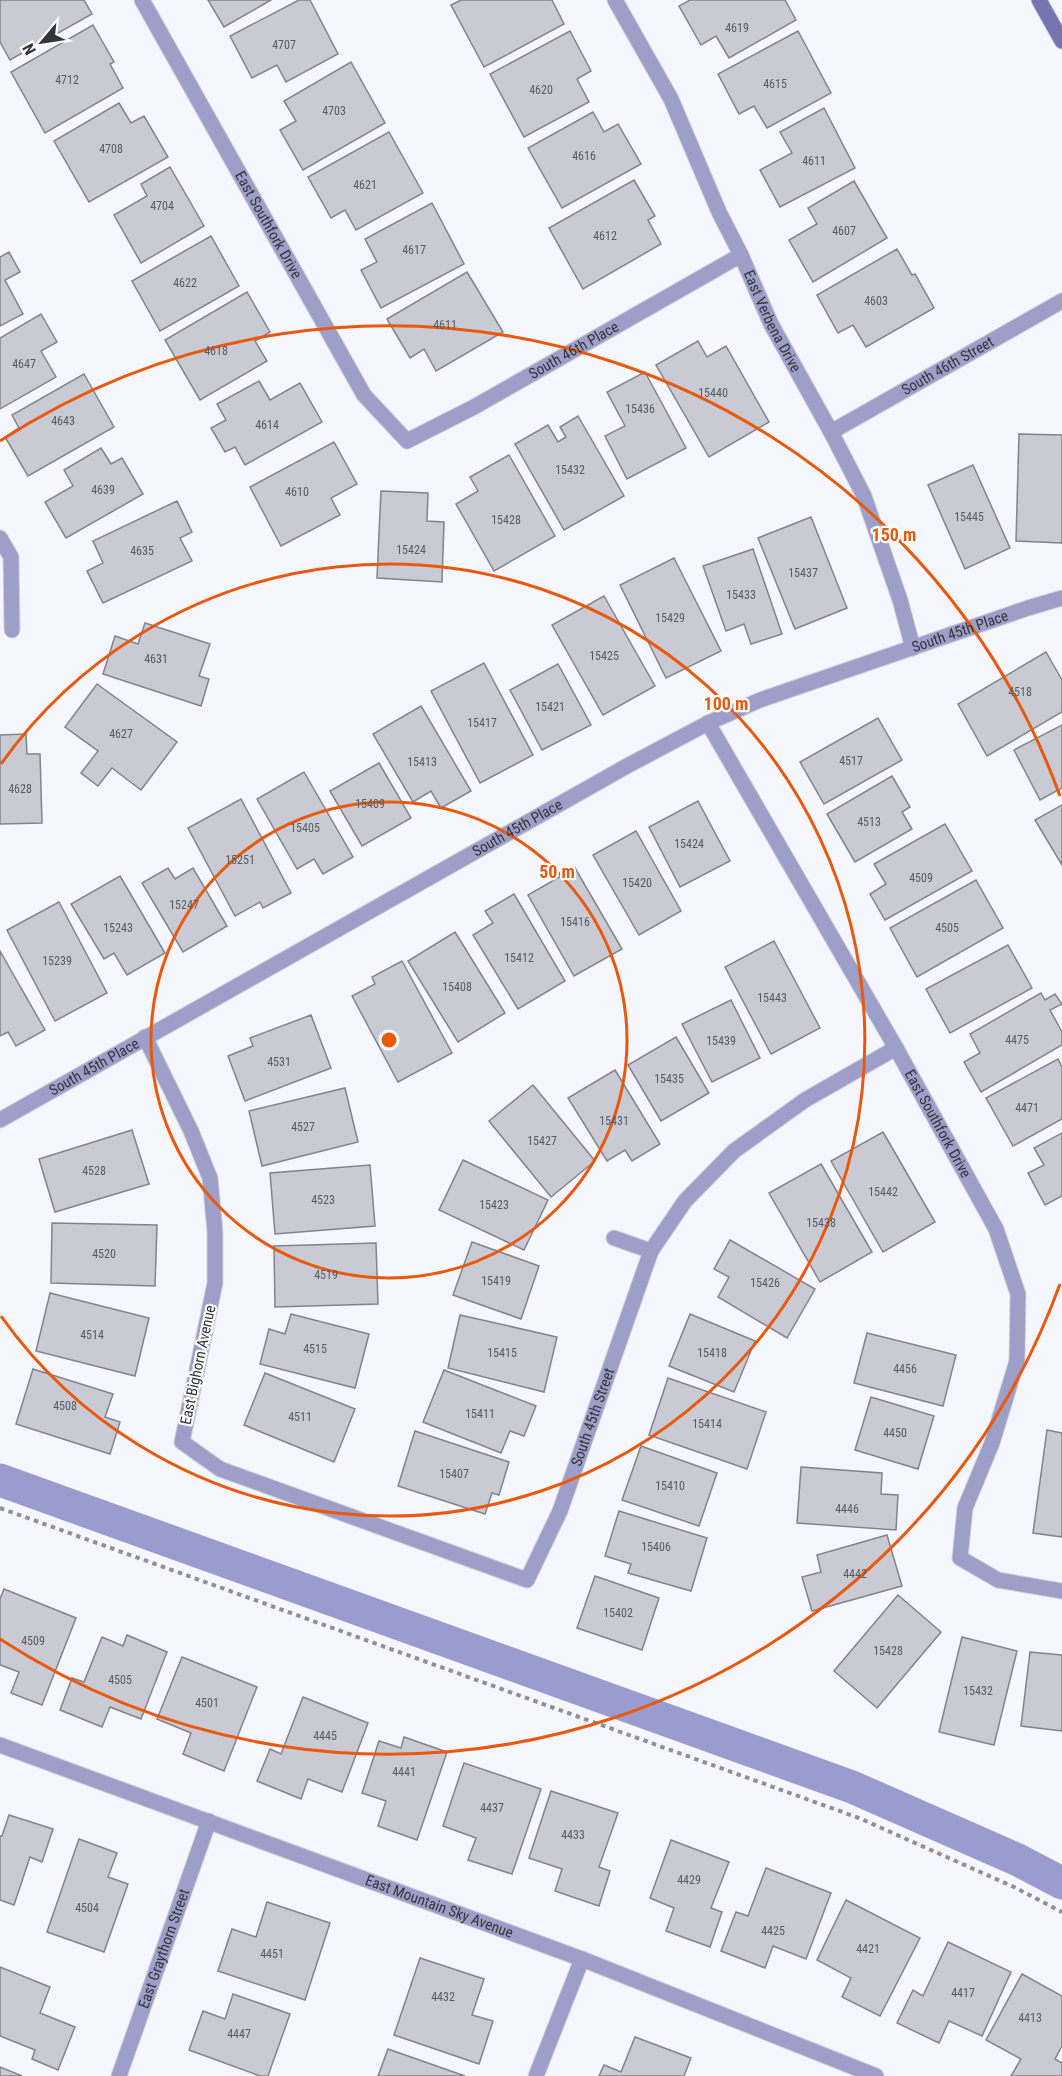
<svg xmlns="http://www.w3.org/2000/svg" width="1062" height="2076" viewBox="0 0 1062 2076" font-family="'Roboto Condensed',sans-serif">
	<style>
		.lines { fill: none; stroke-linecap: round; stroke-linejoin: round }
		.canal { stroke: #9a9bcf; stroke-width: 33 }
		.building { fill: #c9cad3; stroke: #83838b; stroke-width: 1.5 }
		.minor-casing { stroke: #d2d3db; stroke-width: 17 }
		.tertiary-casing { stroke: #d2d3db; stroke-width: 17 }
		.secondary-casing { stroke: #d2d3db; stroke-width: 17 }
		.path { stroke: #8f9096; stroke-width: 4; stroke-dasharray: 4.5 4.5; stroke-linecap: butt }
		.minor { stroke: #9e9fc9; stroke-width: 15 }
		.tertiary { stroke: #9e9fc9; stroke-width: 15 }
		.secondary { stroke: #7474b1; stroke-width: 15 }
		.ring { fill: none; stroke: #e8590c; stroke-width: 3 }
		.labels { text-anchor: middle; dominant-baseline: central; stroke-width: 4.5; stroke-linejoin: round; paint-order: stroke }
		.number-label { font-size: 12px; fill: #595a5f }
		.street-label { font-size: 15px; fill: #343538; stroke: #fff }
		.centre { fill: #e8590c; stroke: #fff; stroke-width: 3 }
		.ring-label { font-size: 18px; text-anchor: middle; font-weight: bold; fill: #e8590c; stroke: #fff; stroke-width: 4.5; stroke-linejoin: round; paint-order: stroke }
	</style>
	<rect width="100%" height="100%" fill="#f5f6ff"/>
	<g class="lines">
		<path class="canal" d="M0,1480L852,1787L1018,1860L1062,1883"/>
	</g>
	<g class="building">
		<path d="M0,0H84L92,14L10,60L0,42Z"/>
		<path d="M208,0H271L224,27Z"/>
		<path d="M299,0H310L338,54L286,82L277,65L252,78L230,36Z"/>
		<path d="M461,0H552L564,24L484,67L451,5Z"/>
		<path d="M690,0H785L796,20L729,58L716,36L701,45L679,6Z"/>
		<path d="M93,25L114,62L110,64L123,88L45,133L11,72Z"/>
		<path d="M570,31L591,71L577,79L589,102L524,137L490,74Z"/>
		<path d="M798,31L831,93L767,128L754,106L739,114L718,74Z"/>
		<path d="M351,62L385,123L303,170L280,130L296,121L284,101Z"/>
		<path d="M119,103L131,123L144,116L168,157L89,202L54,141Z"/>
		<path d="M824,108L855,168L780,207L760,170L792,153L780,132Z"/>
		<path d="M593,112L604,132L618,124L641,164L562,208L528,148Z"/>
		<path d="M389,132L423,193L356,230L345,210L331,218L308,177Z"/>
		<path d="M170,167L204,226L141,263L114,215L147,196L141,184Z"/>
		<path d="M634,180L655,216L648,220L661,244L583,289L549,228Z"/>
		<path d="M854,181L887,238L813,282L789,240L817,224L808,208Z"/>
		<path d="M432,203L464,264L381,308L361,270L377,262L365,239Z"/>
		<path d="M211,236L239,286L160,331L132,281Z"/>
		<path d="M897,249L912,275L915,274L934,308L866,347L853,325L838,333L817,295Z"/>
		<path d="M9,252L20,272L5,280L23,314L0,326V257Z"/>
		<path d="M467,272L503,332L436,371L424,349L410,358L387,319Z"/>
		<path d="M247,292L270,332L255,341L267,361L200,400L165,340Z"/>
		<path d="M41,314L57,342L41,351L56,377L0,409V338Z"/>
		<path d="M698,341L707,357L726,346L769,422L709,457L656,365Z"/>
		<path d="M645,372L686,448L627,479L605,436L625,426L607,392Z"/>
		<path d="M84,374L114,427L28,476L5,437L19,428L12,415Z"/>
		<path d="M259,381L270,400L300,383L322,422L245,465L235,447L225,452L211,428L226,420L217,404Z"/>
		<path d="M578,416L624,496L564,530L515,444L548,425L558,442L566,437L560,427Z"/>
		<path d="M1019,434L1062,435V543L1016,541Z"/>
		<path d="M334,442L357,484L331,498L340,515L281,546L250,487Z"/>
		<path d="M101,448L111,464L122,458L143,494L66,538L45,502L73,486L64,470Z"/>
		<path d="M509,455L555,536L494,571L456,504L478,491L470,477Z"/>
		<path d="M973,465L1010,548L965,569L928,485Z"/>
		<path d="M381,491L428,493L427,521L444,522L442,582L377,578Z"/>
		<path d="M177,501L192,532L180,538L192,561L103,603L87,571L103,563L93,541Z"/>
		<path d="M811,517L847,608L795,629L758,538Z"/>
		<path d="M753,549L782,634L751,644L744,624L726,631L703,566Z"/>
		<path d="M674,558L721,651L666,678L620,585Z"/>
		<path d="M604,596L655,686L603,715L552,625Z"/>
		<path d="M145,623L210,644L199,676L209,679L201,706L103,674L115,636L138,644Z"/>
		<path d="M1046,652L1062,680V712L987,756L958,704Z"/>
		<path d="M484,663L533,755L480,783L431,691Z"/>
		<path d="M558,664L591,725L542,750L510,690Z"/>
		<path d="M97,684L177,742L141,790L112,768L98,786L81,773L98,751L65,727Z"/>
		<path d="M421,706L471,791L441,808L431,791L413,802L373,734Z"/>
		<path d="M878,718L902,760L824,804L800,762Z"/>
		<path d="M1062,725V788L1040,800L1014,750Z"/>
		<path d="M26,734L27,754H40L42,823L0,824V735Z"/>
		<path d="M379,763L411,818L362,846L330,791Z"/>
		<path d="M304,772L353,857L323,874L314,859L297,869L257,799Z"/>
		<path d="M892,776L910,807L902,812L912,829L855,862L827,814Z"/>
		<path d="M241,799L291,893L263,908L260,902L235,916L188,828Z"/>
		<path d="M698,801L730,861L680,887L649,827Z"/>
		<path d="M1062,805V865L1035,820Z"/>
		<path d="M945,824L972,871L885,920L870,894L886,884L874,864Z"/>
		<path d="M636,831L681,911L639,935L593,855Z"/>
		<path d="M168,868L175,879L193,868L227,926L183,952L142,883Z"/>
		<path d="M575,868L622,949L574,976L528,895Z"/>
		<path d="M120,876L165,953L127,975L114,953L104,959L71,904Z"/>
		<path d="M976,880L1003,928L917,977L890,928Z"/>
		<path d="M514,894L565,981L518,1009L473,935L493,923L485,911Z"/>
		<path d="M59,902L107,993L55,1021L7,930Z"/>
		<path d="M455,932L505,1013L458,1042L408,961Z"/>
		<path d="M774,941L820,1028L771,1054L725,967Z"/>
		<path d="M1008,945L1032,988L950,1033L926,989Z"/>
		<path d="M0,951L45,1030L16,1046L8,1032L0,1036Z"/>
		<path d="M402,961L452,1053L398,1082L352,996L375,984L372,977Z"/>
		<path d="M1041,993L1045,1000L1055,994L1062,1004L1050,1010L1062,1032V1045L981,1092L964,1062L980,1053L970,1034Z"/>
		<path d="M731,1000L760,1058L712,1082L682,1024Z"/>
		<path d="M311,1015L331,1068L245,1101L228,1056L253,1046L250,1038Z"/>
		<path d="M676,1037L709,1093L661,1121L628,1065Z"/>
		<path d="M1058,1059L1062,1067V1119L1013,1146L986,1098Z"/>
		<path d="M615,1070L660,1144L632,1161L625,1150L607,1161L568,1098Z"/>
		<path d="M533,1085L595,1161L551,1197L489,1121Z"/>
		<path d="M345,1088L358,1142L262,1166L249,1111Z"/>
		<path d="M132,1130L149,1184L55,1212L39,1159Z"/>
		<path d="M883,1132L935,1222L883,1252L831,1161Z"/>
		<path d="M1062,1133V1196L1045,1205L1028,1173L1044,1165L1034,1148Z"/>
		<path d="M463,1160L548,1200L524,1250L439,1210Z"/>
		<path d="M821,1164L872,1252L820,1282L769,1193Z"/>
		<path d="M370,1165L375,1226L275,1234L270,1173Z"/>
		<path d="M52,1223L157,1225L155,1286L51,1283Z"/>
		<path d="M730,1240L815,1289L787,1338L718,1297L729,1277L714,1269Z"/>
		<path d="M472,1242L539,1266L521,1319L453,1295Z"/>
		<path d="M376,1243L378,1304L275,1307L274,1246Z"/>
		<path d="M50,1293L149,1318L135,1376L36,1351Z"/>
		<path d="M291,1314L369,1334L355,1388L260,1364L269,1329L285,1334Z"/>
		<path d="M690,1314L755,1341L734,1392L669,1366Z"/>
		<path d="M460,1315L557,1337L544,1392L448,1368Z"/>
		<path d="M867,1333L956,1355L943,1406L854,1383Z"/>
		<path d="M33,1369L113,1394L105,1417L120,1422L110,1454L16,1424Z"/>
		<path d="M444,1370L536,1406L524,1436L510,1431L501,1453L423,1422Z"/>
		<path d="M265,1373L355,1409L334,1462L244,1425Z"/>
		<path d="M668,1378L766,1412L747,1469L649,1435Z"/>
		<path d="M871,1397L934,1416L918,1469L855,1450Z"/>
		<path d="M1047,1430L1062,1433V1537L1033,1533Z"/>
		<path d="M415,1431L509,1462L499,1495L492,1493L485,1514L398,1486Z"/>
		<path d="M641,1446L717,1473L699,1526L622,1500Z"/>
		<path d="M801,1467L882,1473L881,1494L898,1495L896,1530L797,1523Z"/>
		<path d="M619,1511L707,1538L691,1591L628,1573L631,1564L605,1556Z"/>
		<path d="M887,1535L902,1586L812,1611L802,1577L821,1572L817,1555Z"/>
		<path d="M595,1576L659,1598L642,1650L577,1628Z"/>
		<path d="M4,1589L76,1618L42,1705L11,1693L19,1672L0,1665V1599Z"/>
		<path d="M898,1595L941,1632L877,1708L834,1671Z"/>
		<path d="M127,1635L167,1652L141,1719L110,1707L102,1727L60,1710L72,1678L84,1682L102,1637L123,1646Z"/>
		<path d="M962,1637L1017,1651L994,1745L939,1732Z"/>
		<path d="M1030,1652L1062,1655V1731L1021,1726Z"/>
		<path d="M182,1657L257,1687L224,1771L183,1754L191,1733L157,1719Z"/>
		<path d="M303,1697L368,1723L342,1792L308,1779L301,1799L257,1781L270,1749L281,1754Z"/>
		<path d="M404,1737L447,1752L417,1840L378,1826L386,1801L362,1793L379,1741L401,1748Z"/>
		<path d="M464,1763L541,1789L512,1874L468,1860L476,1838L443,1826Z"/>
		<path d="M551,1791L618,1813L599,1867L610,1871L599,1906L555,1891L562,1869L529,1858Z"/>
		<path d="M9,1815L53,1829L42,1862L30,1857L14,1905L0,1900V1836H2Z"/>
		<path d="M79,1839L117,1853L108,1877L128,1884L104,1952L47,1932Z"/>
		<path d="M671,1840L729,1862L711,1908L722,1912L710,1947L666,1931L674,1908L650,1898Z"/>
		<path d="M766,1868L831,1893L806,1959L773,1946L765,1968L721,1951L736,1912L748,1916Z"/>
		<path d="M846,1900L920,1938L880,2016L842,1997L851,1978L817,1960Z"/>
		<path d="M267,1902L330,1923L305,2000L218,1971L232,1929L256,1937Z"/>
		<path d="M948,1942L1011,1972L982,2036L949,2021L939,2043L897,2023L913,1990L923,1996Z"/>
		<path d="M420,1958L484,1979L472,2015L493,2021L479,2064L394,2035Z"/>
		<path d="M0,1967L50,1987L40,2013L75,2027L58,2070L32,2059L35,2050L0,2036Z"/>
		<path d="M1022,1974L1062,1996V2046L1055,2059L1062,2063V2076H1011L1021,2059L986,2040Z"/>
		<path d="M233,1994L290,2014L268,2076H260L189,2050L203,2011L225,2019Z"/>
		<path d="M635,2037L691,2058L684,2076H599L604,2065L621,2072Z"/>
		<path d="M388,2049L465,2076H378Z"/>
		<path d="M0,2067L22,2076H0Z"/>
	</g>
	<g class="lines">
		<defs>
			<g id="minor">
				<path id="s1" d="M142,0L364,395L407,441L474,407L741,255"/>
				<path id="s2" d="M615,0L671,99L719,212L741,255L771,324L831,432L864,496L900,600L913,648"/>
				<path d="M0,538L11,557L12,630"/>
				<path id="s3" d="M708,723L896,1048L996,1229L1018,1294L1017,1361L992,1443L965,1508L960,1558L998,1580L1062,1591"/>
				<path id="s4" d="M145,1037L191,1131L210,1178L215,1232V1283L182,1442L220,1469L527,1580L560,1511L651,1251L685,1201L734,1151L805,1100L896,1048"/>
				<path id="s5" d="M0,1120L627,766L708,723L760,700L1028,608L1062,598"/>
				<path d="M614,1238L651,1251"/>
				<path id="s6" d="M0,1745L582,1959L876,2076"/>
				<path id="s7" d="M119,2076L209,1821"/>
				<path d="M536,2076L582,1959"/>
			</g>
			<g id="tertiary">
				<path id="s8" d="M831,432L1062,301"/>
			</g>
			<path id="secondary" d="M1039,0L1062,41"/>
		</defs>
		<use href="#minor" class="minor-casing"/>
		<use href="#tertiary" class="tertiary-casing"/>
		<use href="#secondary" class="secondary-casing"/>
		<path class="path" d="M0,1508L859,1818L1014,1887L1062,1912"/>
		<use href="#minor" class="minor"/>
		<use href="#tertiary" class="tertiary"/>
		<use href="#secondary" class="secondary"/>
	</g>
	<g class="ring">
		<circle cx="389" cy="1040" r="238"/>
		<path d="M1 764A476 476 0 1 1 1 1316"/>
		<path d="M1060 1284A714 714 0 0 1 0 1639M0 441A714 714 0 0 1 1060 796"/>
	</g>
	<g class="labels">
		<g class="number-label">
			<text x="737" y="28">4619</text>
			<text x="284" y="45">4707</text>
			<text x="67" y="80">4712</text>
			<text x="775" y="84">4615</text>
			<text x="541" y="90">4620</text>
			<text x="334" y="111">4703</text>
			<text x="111" y="149">4708</text>
			<text x="584" y="156">4616</text>
			<text x="814" y="161">4611</text>
			<text x="365" y="185">4621</text>
			<text x="162" y="206">4704</text>
			<text x="844" y="231">4607</text>
			<text x="605" y="236">4612</text>
			<text x="414" y="250">4617</text>
			<text x="185" y="283">4622</text>
			<text x="876" y="301">4603</text>
			<text x="445" y="325">4611</text>
			<text x="216" y="351">4618</text>
			<text x="24" y="364">4647</text>
			<text x="713" y="393">15440</text>
			<text x="640" y="409">15436</text>
			<text x="63" y="421">4643</text>
			<text x="267" y="425">4614</text>
			<text x="570" y="470">15432</text>
			<text x="103" y="490">4639</text>
			<text x="297" y="492">4610</text>
			<text x="969" y="517">15445</text>
			<text x="506" y="520">15428</text>
			<text x="411" y="550">15424</text>
			<text x="142" y="551">4635</text>
			<text x="803" y="573">15437</text>
			<text x="741" y="595">15433</text>
			<text x="670" y="618">15429</text>
			<text x="604" y="656">15425</text>
			<text x="156" y="659">4631</text>
			<text x="1020" y="692">4518</text>
			<text x="550" y="707">15421</text>
			<text x="482" y="723">15417</text>
			<text x="121" y="734">4627</text>
			<text x="851" y="761">4517</text>
			<text x="422" y="762">15413</text>
			<text x="20" y="789">4628</text>
			<text x="370" y="804">15409</text>
			<text x="869" y="822">4513</text>
			<text x="305" y="828">15405</text>
			<text x="689" y="844">15424</text>
			<text x="240" y="860">15251</text>
			<text x="921" y="878">4509</text>
			<text x="637" y="883">15420</text>
			<text x="184" y="905">15247</text>
			<text x="575" y="922">15416</text>
			<text x="118" y="928">15243</text>
			<text x="947" y="928">4505</text>
			<text x="519" y="958">15412</text>
			<text x="57" y="961">15239</text>
			<text x="457" y="987">15408</text>
			<text x="772" y="998">15443</text>
			<text x="1017" y="1040">4475</text>
			<text x="721" y="1041">15439</text>
			<text x="279" y="1062">4531</text>
			<text x="669" y="1079">15435</text>
			<text x="1027" y="1108">4471</text>
			<text x="614" y="1121">15431</text>
			<text x="303" y="1127">4527</text>
			<text x="542" y="1141">15427</text>
			<text x="94" y="1171">4528</text>
			<text x="883" y="1192">15442</text>
			<text x="323" y="1200">4523</text>
			<text x="494" y="1205">15423</text>
			<text x="821" y="1223">15438</text>
			<text x="104" y="1254">4520</text>
			<text x="326" y="1275">4519</text>
			<text x="496" y="1281">15419</text>
			<text x="765" y="1283">15426</text>
			<text x="92" y="1335">4514</text>
			<text x="315" y="1349">4515</text>
			<text x="502" y="1353">15415</text>
			<text x="712" y="1353">15418</text>
			<text x="905" y="1369">4456</text>
			<text x="65" y="1406">4508</text>
			<text x="480" y="1414">15411</text>
			<text x="300" y="1417">4511</text>
			<text x="707" y="1424">15414</text>
			<text x="895" y="1433">4450</text>
			<text x="454" y="1474">15407</text>
			<text x="670" y="1486">15410</text>
			<text x="847" y="1509">4446</text>
			<text x="656" y="1547">15406</text>
			<text x="855" y="1574">4442</text>
			<text x="618" y="1613">15402</text>
			<text x="33" y="1641">4509</text>
			<text x="888" y="1651">15428</text>
			<text x="120" y="1680">4505</text>
			<text x="978" y="1691">15432</text>
			<text x="207" y="1703">4501</text>
			<text x="325" y="1736">4445</text>
			<text x="404" y="1772">4441</text>
			<text x="492" y="1808">4437</text>
			<text x="573" y="1835">4433</text>
			<text x="689" y="1880">4429</text>
			<text x="87" y="1908">4504</text>
			<text x="773" y="1931">4425</text>
			<text x="868" y="1949">4421</text>
			<text x="272" y="1954">4451</text>
			<text x="963" y="1993">4417</text>
			<text x="443" y="1997">4432</text>
			<text x="1030" y="2018">4413</text>
			<text x="239" y="2034">4447</text>
		</g>
		<g class="street-label">
			<text stroke="none"><textPath href="#s1" startOffset="258">East Southfork Drive</textPath></text>
			<text stroke="none"><textPath href="#s2" startOffset="358">East Verbena Drive</textPath></text>
			<text stroke="none"><textPath href="#s1" startOffset="706">South 46th Place</textPath></text>
			<text stroke="none"><textPath href="#s8" startOffset="134">South 46th Street</textPath></text>
			<text stroke="none"><textPath href="#s5" startOffset="1080">South 45th Place</textPath></text>
			<text stroke="none"><textPath href="#s5" startOffset="594">South 45th Place</textPath></text>
			<text stroke="none"><textPath href="#s5" startOffset="108">South 45th Place</textPath></text>
			<text stroke="none"><textPath href="#s3" startOffset="462">East Southfork Drive</textPath></text>
			<text transform="translate(198 1365) rotate(-78)">East Bighorn Avenue</text>
			<text stroke="none"><textPath href="#s4" startOffset="972">South 45th Street</textPath></text>
			<text stroke="none"><textPath href="#s6" startOffset="468">East Mountain Sky Avenue</textPath></text>
			<text stroke="none"><textPath href="#s7" startOffset="135">East Graythorn Street</textPath></text>
		</g>
	</g>
	<circle cx="389" cy="1040" r="9" class="centre"/>
	<g class="ring-label">
		<text x="894" y="541">150 m</text>
		<text x="726" y="710">100 m</text>
		<text x="557" y="878">50 m</text>
	</g>
	<g transform="translate(42 42) rotate(241)" stroke="#ffffff" stroke-width="4.5" paint-order="stroke">
	<path d="M0-4.5L10 22L0 15L-10 22Z" fill="#343538"/>
	<text y="-9" font-size="16" font-weight="bold" text-anchor="middle" fill="#343538">N</text>
	</g>
</svg>
